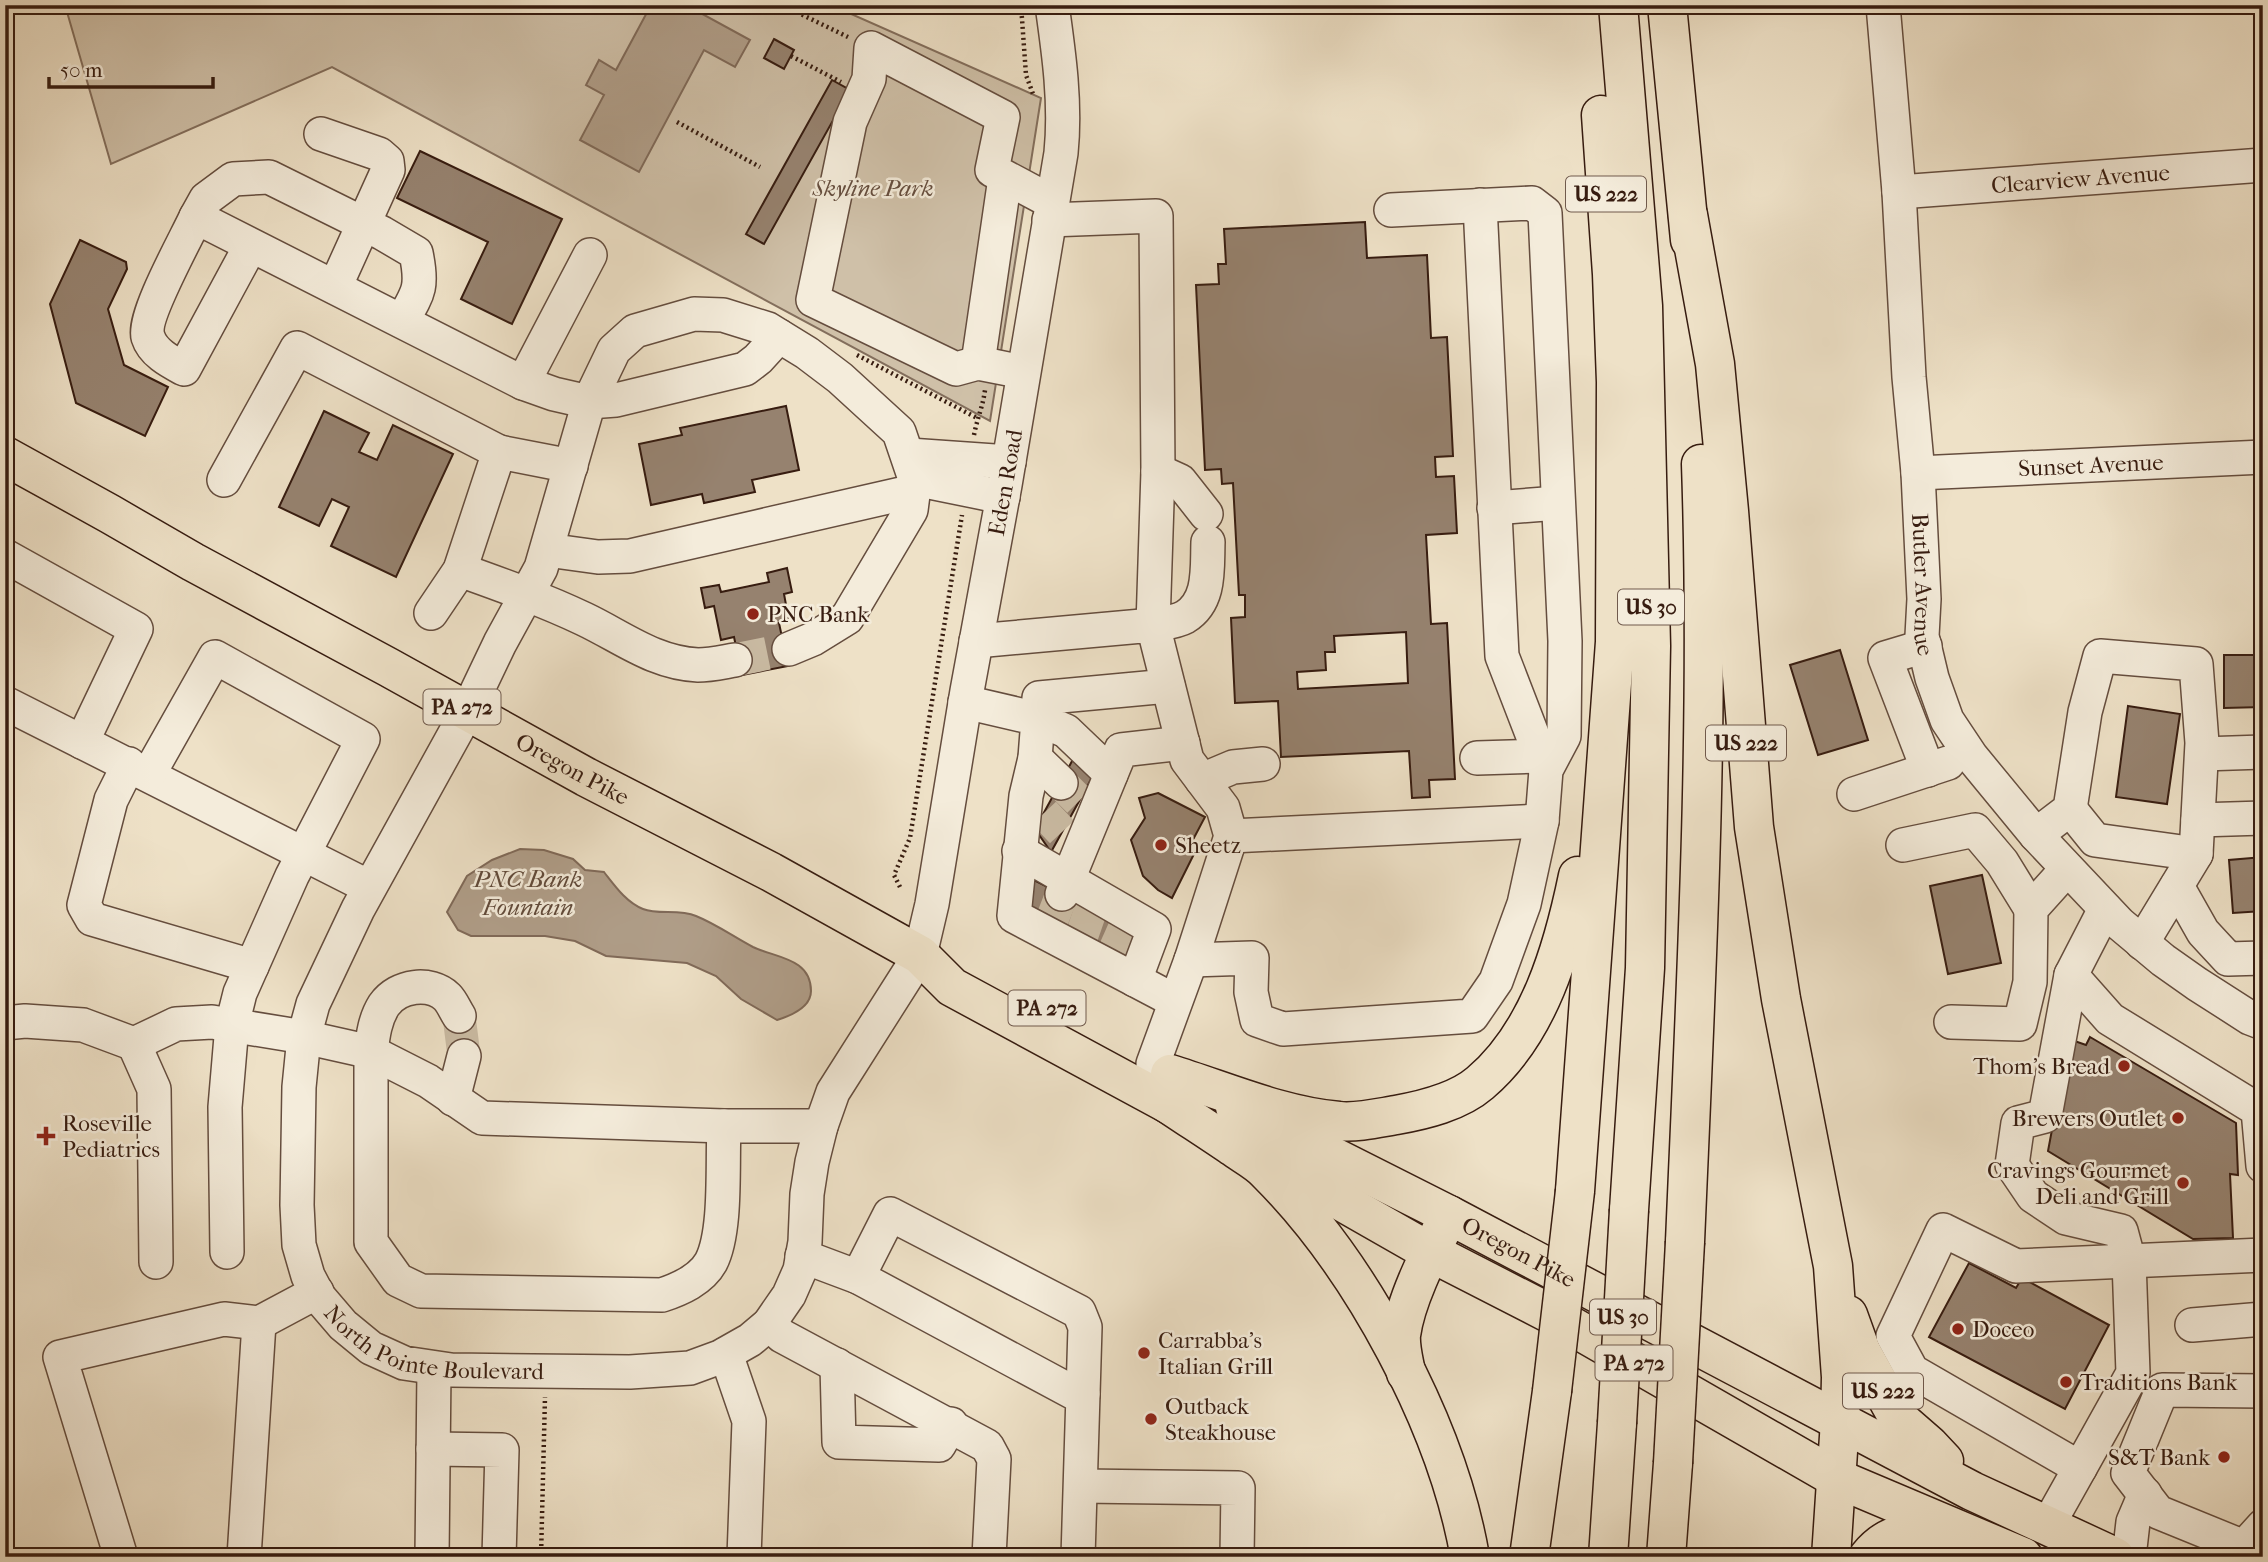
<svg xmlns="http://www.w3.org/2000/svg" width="2268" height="1562" viewBox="0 0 2268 1562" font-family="'IM FELL French Canon',serif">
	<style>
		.green { fill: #cfc0a8; stroke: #836e5c; stroke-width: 2 }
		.water { fill: #b09e89; stroke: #806a59; stroke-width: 2 }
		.building { fill: #96826f; stroke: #371c10; stroke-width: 2; fill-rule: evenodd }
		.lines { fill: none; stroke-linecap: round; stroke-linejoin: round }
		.minor-tunnel { stroke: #c9baa2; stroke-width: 33; stroke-dasharray: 33 17; stroke-linecap: butt }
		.minor-casing { stroke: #654d3e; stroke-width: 36 }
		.major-casing { stroke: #371c10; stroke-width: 41 }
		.highway-casing { stroke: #371c10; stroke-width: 41 }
		.path { stroke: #371c10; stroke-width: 4.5; stroke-dasharray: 2 3.5; stroke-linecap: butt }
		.minor { stroke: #f4ecdb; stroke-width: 33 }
		.major { stroke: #eee1c7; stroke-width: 38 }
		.highway { stroke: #eee1c7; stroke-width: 38 }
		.highway-bridge-casing { stroke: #371c10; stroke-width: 41; stroke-linecap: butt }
		.highway-bridge { stroke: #eee1c7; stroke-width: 38 }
		.poi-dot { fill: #8f2418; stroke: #f4ecdb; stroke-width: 2.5 }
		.labels { text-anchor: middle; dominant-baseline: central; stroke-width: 5; stroke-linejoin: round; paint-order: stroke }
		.shield { fill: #f4ecdb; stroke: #705a4d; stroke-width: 2 }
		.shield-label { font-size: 21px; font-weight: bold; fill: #371c10 }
		.street-label { font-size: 23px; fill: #371c10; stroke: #f4ecdb }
		.park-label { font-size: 23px; font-style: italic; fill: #654d3e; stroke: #f4ecdb }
		.poi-label { font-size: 23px; fill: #371c10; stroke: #f4ecdb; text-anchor: start }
		.water-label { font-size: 24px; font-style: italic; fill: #614a3a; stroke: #f4ecdb }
	</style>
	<rect width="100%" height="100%" fill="#eee1c7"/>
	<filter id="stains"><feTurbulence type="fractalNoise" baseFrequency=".00286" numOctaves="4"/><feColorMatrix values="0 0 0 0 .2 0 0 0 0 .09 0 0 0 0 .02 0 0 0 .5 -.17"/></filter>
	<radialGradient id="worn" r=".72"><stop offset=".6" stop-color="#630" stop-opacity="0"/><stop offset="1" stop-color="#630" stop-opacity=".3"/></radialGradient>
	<path class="green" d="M65,5H831L1041,98L990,421L332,67L111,164Z"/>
	<g class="water">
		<path d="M651,5H686L750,40L735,67L704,50L639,172L580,140L604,95L586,85L599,60L616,70Z"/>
		<path d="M520,849L544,850L573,859L585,870L604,872C615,886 626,902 643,909C658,915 679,909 696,916C716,924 734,937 753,947C776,958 811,958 811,991C811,1008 790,1016 777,1020L741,999L716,976L687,963L606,956L575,941L545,936H471L458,930L447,912L467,876L492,860Z"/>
	</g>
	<g class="building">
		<path d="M774,39L794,50L784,69L764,58Z"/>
		<path d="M832,80L850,90L764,244L746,234Z"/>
		<path d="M420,151L562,219L512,324L461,299L488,242L397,198Z"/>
		<path d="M1365,222L1367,258L1427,255L1431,338L1447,337L1453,456L1435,457L1436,477L1454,476L1457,533L1426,535L1431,624L1447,623L1455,779L1429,780L1430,797L1412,798L1409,751L1281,757L1278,701L1235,703L1231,618L1245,617V595H1239L1233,483L1222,484L1221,469L1205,470L1196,285L1219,284L1218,264H1226L1224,229ZM1406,632L1408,683L1298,689L1297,672L1326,670L1325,652H1335L1334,636Z"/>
		<path d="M80,240L126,262L127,269L108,309L124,365L168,387L145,436L76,403L50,304Z"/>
		<path d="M786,406L799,470L752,480L755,492L704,503L702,494L651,505L639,444L682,435L680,428Z"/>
		<path d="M324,411L369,433L359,452L377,460L393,425L453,454L396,577L331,546L349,507L332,499L319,526L279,507Z"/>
		<path d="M787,568L792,592L784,594L789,621L779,623L788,666L742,675L734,637L721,640L714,606L705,608L701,588L719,585L721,592L769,582L767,573Z"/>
		<path d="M1840,650L1868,740L1818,755L1790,665Z"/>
		<path d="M2224,655H2263V707L2224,708Z"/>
		<path d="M2128,706L2180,714L2167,804L2116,797Z"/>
		<path d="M1077,752L1093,776L1051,852L1035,829Z"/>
		<path d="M1158,793L1205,817L1187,851L1194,854L1172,898L1158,890L1143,876L1131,840L1145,818L1139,798Z"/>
		<path d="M2263,857V911L2233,913L2229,860Z"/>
		<path d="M1982,875L2001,963L1948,974L1930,886Z"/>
		<path d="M1032,879L1136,932V963L1032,910Z"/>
		<path d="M2090,1037L2236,1123L2238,1175L2230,1174L2233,1238L2193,1239L2048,1151L2069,1039L2086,1045Z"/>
		<path d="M1969,1263L2016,1288L2022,1278L2109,1325L2065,1409L1929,1337Z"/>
	</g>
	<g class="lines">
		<g class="minor-tunnel">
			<path d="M735,660L789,649"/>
			<path d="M1061,783L1079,801"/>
			<path d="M1044,813L1062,832"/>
			<path d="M1052,920L1062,894"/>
			<path d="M1082,935L1091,909"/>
			<path d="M1114,952L1125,927"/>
			<path d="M459,1016L464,1056"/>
		</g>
		<defs>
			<g id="minor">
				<path id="s1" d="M1883,5L1899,192L1909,377L1918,473L1924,599L1922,636L1932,678L1947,720L1971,756L2036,835L2120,924L2163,960L2197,984L2250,1018L2263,1023"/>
				<path d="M321,134L379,154L387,161L388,170L335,287"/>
				<path id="s2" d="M1899,192L2263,165"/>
				<path d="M1480,205L1502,656L1546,770"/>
				<path d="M196,217L206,199L233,179L269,177L382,233L416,253C423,287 419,292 402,321"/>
				<path d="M1049,220L1156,216L1158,471L1153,625C1163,623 1176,622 1185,617C1211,601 1207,568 1208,542"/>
				<path d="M251,245L184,369C171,362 153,353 148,337C142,317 186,239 196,217L523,383L554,394L589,402L616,400L745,369L758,359L779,336"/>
				<path d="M978,363L1005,178"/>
				<path d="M1023,372L978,363L956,369L813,300L850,122L869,79L871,48L1003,117L992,170L1052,202"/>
				<path d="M523,383L590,255"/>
				<path d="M499,452L571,466"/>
				<path d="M909,455L1009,462"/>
				<path d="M1158,471L1180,481L1206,514"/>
				<path id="s3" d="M1918,473L2263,457"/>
				<path d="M915,479L1003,497"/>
				<path d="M224,480L297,348L499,452L460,570L431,613"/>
				<path d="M1494,508L1558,503"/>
				<path d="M547,550L598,557L630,556L914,491"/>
				<path d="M5,556L136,629L82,742"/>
				<path d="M460,570C502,585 544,600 584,619C622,637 654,663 698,665C710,665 723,662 735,660"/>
				<path d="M976,641L1153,625L1187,760L1223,808L1231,836L1191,960L1153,1064"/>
				<path d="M1925,646L1885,658L1928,770"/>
				<path id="s4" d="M789,649L813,639L847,618L911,510L915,479L899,432L840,378L807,353L768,329L723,315L694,314L635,331L614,350L589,402L541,568L500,643L468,710L358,909L313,1004L304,1037L299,1087L297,1205L299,1245L308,1276L319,1297L343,1325L371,1348L404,1363L451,1370L630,1372L690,1368L720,1357L750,1340L769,1324L789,1295L800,1270L805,1242L807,1194L812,1162L821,1126L833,1092L920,955L932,904L967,691L1005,485L1061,153C1066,104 1059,54 1052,5"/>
				<path d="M965,702L1038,719L1035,758L1026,796L1014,916L1175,1001"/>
				<path d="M5,703L369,887"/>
				<path d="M2202,754L2263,752"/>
				<path d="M1035,758L1061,783"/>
				<path d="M1477,758L1541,756"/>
				<path d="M129,764L111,800L84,905L92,919L252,966"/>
				<path d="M149,774L215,657L363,739L292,876L240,993L232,1025L225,1107L227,1252"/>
				<path d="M1111,774L1066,731L1038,719L1039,698L1168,686"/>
				<path d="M1202,780L1233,767L1263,764"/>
				<path d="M1854,794L1948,763"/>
				<path d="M2070,809L2095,840L2196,854"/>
				<path d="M2198,820L2263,818"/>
				<path d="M2036,835L2070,809L2085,712L2100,656L2196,664L2202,743L2196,854L2142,943"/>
				<path d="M1231,836L1542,821"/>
				<path d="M1903,845L1975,830L2002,862L2031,909"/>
				<path d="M1019,851L1154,929L1135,980"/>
				<path d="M2177,886L2203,932L2228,959L2263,958"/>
				<path d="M1062,894L1121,750L1183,743"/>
				<path d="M2105,909L2071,975L2110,1019L2258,1110L2263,1166"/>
				<path d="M1191,960L1252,958L1251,992L1257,1020L1283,1029L1472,1016L1496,981L1524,904L1542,821L1546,770L1564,736L1565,641L1545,213L1532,203L1391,210"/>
				<path d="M2071,975L2045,1116L2018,1123L2012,1165L2033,1196L2066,1218L2121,1231L2129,1261L2133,1373L2080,1468"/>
				<path d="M459,1016C455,1010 452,1002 447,997C430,981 398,985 384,1005C375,1019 373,1035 371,1052V1242L398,1280L421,1291L662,1295C680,1289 701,1280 711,1262C727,1231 722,1163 724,1126"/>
				<path d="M1951,1022L2020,1024L2030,982L2031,909L2067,869"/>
				<path d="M5,1023L25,1021L83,1025L134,1044L176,1024L212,1022L304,1037L371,1052L428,1081L482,1118L724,1126H821"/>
				<path d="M134,1044L154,1089L156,1262"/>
				<path d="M453,1099L464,1056"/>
				<path d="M802,1256L858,1277L1074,1393L1083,1394L1078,1557"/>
				<path d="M858,1277L890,1214L1079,1312L1085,1327L1083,1394"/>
				<path d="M769,1324L782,1336L987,1446L994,1459L989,1557"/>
				<path d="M2192,1325L2263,1319"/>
				<path d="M726,1354L749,1421L744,1557"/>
				<path d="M837,1365L839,1442L939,1445L951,1424"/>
				<path d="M2263,1391L2162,1390L2128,1473L2158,1512L2244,1547L2263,1526"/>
				<path d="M433,1449L502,1450L499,1557"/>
				<path d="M1081,1486L1238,1488L1237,1557"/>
				<path d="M2048,1525L2080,1468L1912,1371L1893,1336L1943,1230L2016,1266L2263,1255"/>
				<path d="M121,1557L60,1357L224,1319L259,1323L317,1292"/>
				<path d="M244,1557L259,1323"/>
				<path d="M432,1557L434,1369"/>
				<path d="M1963,1557L1972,1534"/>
				<path d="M2129,1557L2133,1522L2145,1494"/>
			</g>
			<g id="major">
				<path id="s5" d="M5,456L110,514L193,562L388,667L586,777L771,872L920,955L952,987L1185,1113"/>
				<path d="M1235,1107L1449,1215"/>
				<path d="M1253,1151L1430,1252"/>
			</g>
			<g id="highway">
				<path d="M1618,5L1643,306L1651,646L1645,968L1629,1210"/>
				<path d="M1667,5L1690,240"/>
				<path d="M1688,215L1715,364L1729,511L1754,827L1781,999L1833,1266L1841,1377L1840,1421L1831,1557"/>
				<path d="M1170,1074C1225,1091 1281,1116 1339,1121C1357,1123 1378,1118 1396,1115C1424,1110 1458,1102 1480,1083C1539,1033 1563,949 1578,876"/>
				<path d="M1158,1097C1183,1114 1208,1130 1233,1147C1244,1155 1258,1162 1267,1172C1362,1267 1447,1425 1470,1557"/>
				<path d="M1575,1191L1615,642L1616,382L1612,274L1601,115"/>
				<path d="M1685,1242C1696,983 1710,724 1701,464"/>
				<path d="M1430,1252L1547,1312L1836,1478L2023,1557"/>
				<path d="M1848,1315L1861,1351L1898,1418L1929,1445L1944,1461"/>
				<path id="s6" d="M1406,1373C1404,1361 1400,1347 1401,1335C1406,1297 1432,1249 1449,1215L1972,1491L2115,1557"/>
				<path d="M1529,1557L1552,1391"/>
				<path d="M1608,1557L1617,1423"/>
				<path d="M1666,1557L1673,1463"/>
				<path d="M1868,1557C1892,1527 1917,1532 1952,1533"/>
			</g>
		</defs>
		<use href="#minor" class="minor-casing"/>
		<use href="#major" class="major-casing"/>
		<use href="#highway" class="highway-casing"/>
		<g class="path">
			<path d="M782,5L848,37"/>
			<path d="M1021,5L1026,75L1033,94"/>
			<path d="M791,56L841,82"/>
			<path d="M677,122L760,167"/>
			<path d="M857,355L977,418"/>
			<path d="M974,435C977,419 983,406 985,390"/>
			<path d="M900,887L894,875L910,838L962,515"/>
			<path d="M541,1557L545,1397"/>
		</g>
		<use href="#minor" class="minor"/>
		<use href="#major" class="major"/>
		<use href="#highway" class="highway"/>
		<defs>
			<g id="highway-bridge">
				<path d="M1552,1391L1575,1191"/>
				<path d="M1617,1423L1629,1210"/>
				<path d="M1673,1463L1685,1242"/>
			</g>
		</defs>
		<use href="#highway-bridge" class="highway-bridge-casing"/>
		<use href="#highway-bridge" class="highway-bridge"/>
	</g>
	<g class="poi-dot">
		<circle cx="753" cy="614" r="7"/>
		<circle cx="1161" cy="845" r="7"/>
		<circle cx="2124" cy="1066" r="7"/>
		<circle cx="2178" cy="1118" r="7"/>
		<path d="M42.5 1125.5h7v7h7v7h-7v7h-7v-7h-7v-7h7z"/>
		<circle cx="2183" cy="1183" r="7"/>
		<circle cx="1958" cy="1329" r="7"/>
		<circle cx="1144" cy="1353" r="7"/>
		<circle cx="2066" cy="1382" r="7"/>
		<circle cx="1151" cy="1419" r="7"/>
		<circle cx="2224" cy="1457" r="7"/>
	</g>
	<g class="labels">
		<g class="shield">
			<rect x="1566" y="176.5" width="80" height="35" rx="5"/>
			<rect x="1618" y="589.5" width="66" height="35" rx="5"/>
			<rect x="423.5" y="689.5" width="77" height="35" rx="5"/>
			<rect x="1706" y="725.5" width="80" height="35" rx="5"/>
			<rect x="1008.5" y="990.5" width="77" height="35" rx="5"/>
			<rect x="1590" y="1299.5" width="66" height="35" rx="5"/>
			<rect x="1595.5" y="1345.5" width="77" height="35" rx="5"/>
			<rect x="1843" y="1373.5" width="80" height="35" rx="5"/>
		</g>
		<g class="shield-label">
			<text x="1606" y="194">US 222</text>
			<text x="1651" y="607">US 30</text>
			<text x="462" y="707">PA 272</text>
			<text x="1746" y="743">US 222</text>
			<text x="1047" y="1008">PA 272</text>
			<text x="1623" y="1317">US 30</text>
			<text x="1634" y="1363">PA 272</text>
			<text x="1883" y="1391">US 222</text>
		</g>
		<g class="street-label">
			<text stroke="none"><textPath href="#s2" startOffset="182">Clearview Avenue</textPath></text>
			<text stroke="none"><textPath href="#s3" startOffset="173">Sunset Avenue</textPath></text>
			<text stroke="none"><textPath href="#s4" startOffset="3001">Eden Road</textPath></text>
			<text stroke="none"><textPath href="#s1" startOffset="581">Butler Avenue</textPath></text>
			<text stroke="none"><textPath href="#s5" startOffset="648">Oregon Pike</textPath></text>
			<text stroke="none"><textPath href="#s6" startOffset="247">Oregon Pike</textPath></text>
			<text stroke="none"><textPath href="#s4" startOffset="1759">North Pointe Boulevard</textPath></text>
		</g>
		<g class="park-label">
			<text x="873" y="188">Skyline Park</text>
		</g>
		<g class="poi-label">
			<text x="767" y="614">PNC Bank</text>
			<text x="1175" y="845">Sheetz</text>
			<text x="2110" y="1066" text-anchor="end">Thom's Bread</text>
			<text x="2164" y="1118" text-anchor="end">Brewers Outlet</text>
			<text x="62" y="1123">Roseville<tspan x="62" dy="26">Pediatrics</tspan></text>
			<text x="2169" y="1170" text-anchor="end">Cravings Gourmet<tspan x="2169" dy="26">Deli and Grill</tspan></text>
			<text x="1972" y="1329">Doceo</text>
			<text x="1158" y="1340">Carrabba's<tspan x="1158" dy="26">Italian Grill</tspan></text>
			<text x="2080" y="1382">Traditions Bank</text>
			<text x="1165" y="1406">Outback<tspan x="1165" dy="26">Steakhouse</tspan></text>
			<text x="2210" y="1457" text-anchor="end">S&amp;T Bank</text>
		</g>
		<g class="water-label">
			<text x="528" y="879">PNC Bank<tspan x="528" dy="28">Fountain</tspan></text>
		</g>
	</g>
	<rect width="2268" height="1562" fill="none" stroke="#eee1c7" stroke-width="28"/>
	<rect x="7" y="7" width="2254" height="1548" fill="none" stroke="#371c10" stroke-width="3.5"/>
	<rect x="14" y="14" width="2240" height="1534" fill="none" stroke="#371c10" stroke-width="2"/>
	<path d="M49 77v10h164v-10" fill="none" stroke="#371c10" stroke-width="3.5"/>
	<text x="60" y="77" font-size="21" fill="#371c10" stroke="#f4ecdb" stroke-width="5" paint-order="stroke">50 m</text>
	<rect width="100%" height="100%" filter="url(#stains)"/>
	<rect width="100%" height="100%" fill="url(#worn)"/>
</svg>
